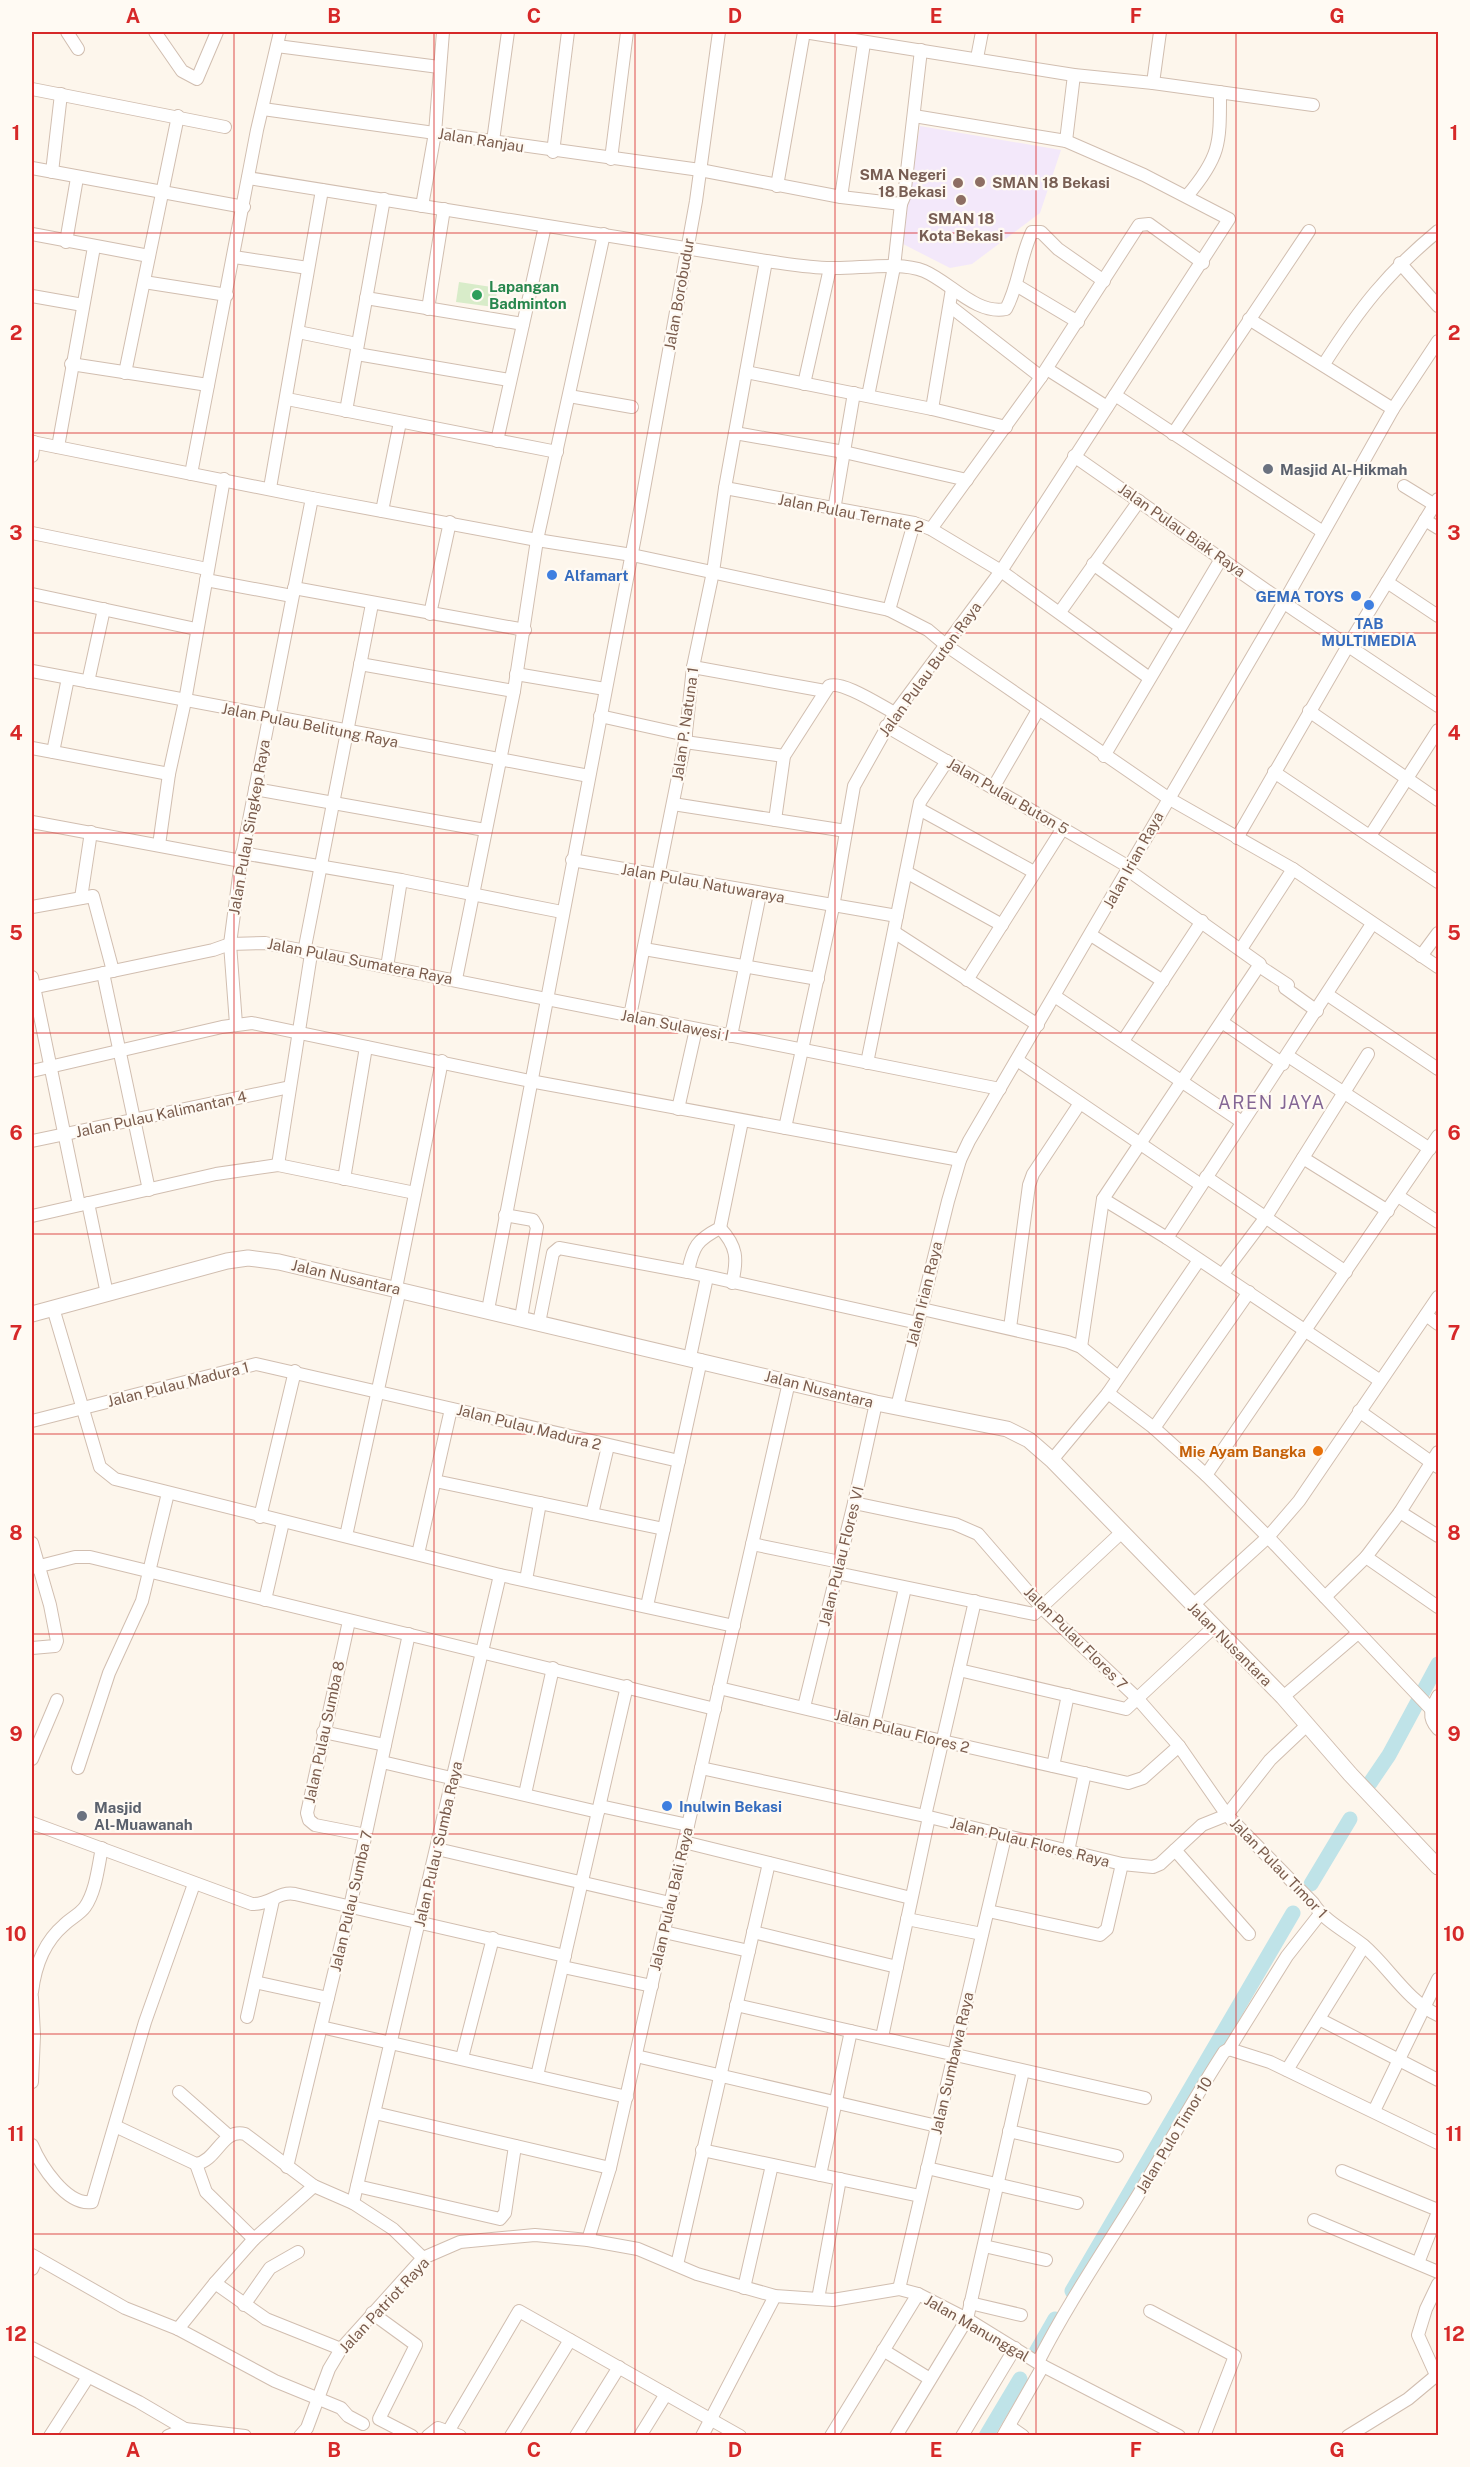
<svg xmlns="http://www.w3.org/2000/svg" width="1470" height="2467" viewBox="0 0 1470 2467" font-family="'Public Sans',sans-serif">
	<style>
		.education { fill: #f3e8fa }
		.grass { fill: #d8ecc9 }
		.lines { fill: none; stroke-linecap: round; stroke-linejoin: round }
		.canal { stroke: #bfe3e8; stroke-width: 15 }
		.minor-casing { stroke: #d1beb0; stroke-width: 14 }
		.tertiary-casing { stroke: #d1beb0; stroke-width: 17 }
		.minor { stroke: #fff; stroke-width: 12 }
		.tertiary { stroke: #fff; stroke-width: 15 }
		.grid { fill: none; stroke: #d62828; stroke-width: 1.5; stroke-opacity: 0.55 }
		.education-dot { fill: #8d6e63; stroke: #fffaf3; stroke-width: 2 }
		.leisure-dot { fill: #2e9e5b; stroke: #fffaf3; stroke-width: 2 }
		.worship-dot { fill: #6b7280; stroke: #fffaf3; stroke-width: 2 }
		.shop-dot { fill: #3f7fe0; stroke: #fffaf3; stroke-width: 2 }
		.food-dot { fill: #e8710a; stroke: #fffaf3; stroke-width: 2 }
		.labels { text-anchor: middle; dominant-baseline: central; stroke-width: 4.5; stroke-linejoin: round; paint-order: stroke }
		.street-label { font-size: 15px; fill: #7a5c4d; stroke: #fffaf3 }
		.education-label { font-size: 15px; font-weight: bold; fill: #785e54; stroke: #fffaf3; text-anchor: end }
		.leisure-label { font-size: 15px; font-weight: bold; fill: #27864d; stroke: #fffaf3; text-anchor: start }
		.worship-label { font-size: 15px; font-weight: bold; fill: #5b616d; stroke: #fffaf3; text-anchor: start }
		.shop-label { font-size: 15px; font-weight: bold; fill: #366cbe; stroke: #fffaf3; text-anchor: start }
		.food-label { font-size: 15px; font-weight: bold; fill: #c56008; stroke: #fffaf3; text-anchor: end }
		.quarter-label { font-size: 18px; letter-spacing: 1.5px; fill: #846695; stroke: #fffaf3 }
		.neatline { fill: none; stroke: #d62828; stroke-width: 2 }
		.grid-label { font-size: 20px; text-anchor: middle; font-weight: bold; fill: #d62828 }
	</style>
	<rect width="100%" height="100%" fill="#fdf6ec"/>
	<path class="education" d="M920,126L1061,150L1040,213L972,264L950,268L899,242Z"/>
	<path class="grass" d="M459,282L498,288L494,307L456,302Z"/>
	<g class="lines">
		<g class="canal">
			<path d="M1370,1783L1389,1755L1438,1664"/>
			<path d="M1311,1884L1350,1819"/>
			<path d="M1072,2291L1293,1913"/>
			<path d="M1036,2352L1055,2319"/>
			<path d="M986,2436L1020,2379"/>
		</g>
		<defs>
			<g id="minor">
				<path d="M67,32L78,49"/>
				<path d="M155,32L182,71L197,79L217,32"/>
				<path d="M804,32L1074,75L1153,83L1313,105"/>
				<path d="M277,46L439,67"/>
				<path d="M977,58L982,32"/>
				<path d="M1153,83L1160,32"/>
				<path d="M32,89L225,127"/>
				<path d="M263,109L700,170L841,197L901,204L904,197L921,50"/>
				<path d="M493,141L508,32"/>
				<path d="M1066,141L1074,75"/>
				<path d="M553,152L568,32"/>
				<path d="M611,159L627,32"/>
				<path d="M32,168L244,207"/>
				<path d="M52,172L61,94"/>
				<path d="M248,178L766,261C788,264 810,268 831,268C857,269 900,261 924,271C950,282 976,315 1006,309C1019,285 1020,257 1032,232H1041L1058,249L1104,281"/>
				<path d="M777,186L804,32"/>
				<path d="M1187,196C1221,156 1220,143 1220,92"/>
				<path d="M841,197L864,43"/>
				<path d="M422,206L435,133L443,32"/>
				<path d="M32,234L149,256"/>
				<path d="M66,242L77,178"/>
				<path d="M234,257L308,268"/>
				<path d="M1400,263L1438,306"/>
				<path d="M144,282L227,295"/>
				<path d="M1016,285L1078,322"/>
				<path d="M32,296L83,305"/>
				<path d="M366,298L523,324"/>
				<path d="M951,307L1041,377"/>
				<path d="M428,309L444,209"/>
				<path d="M1249,319L1393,409"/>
				<path d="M298,332L357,344"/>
				<path d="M357,354L509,380"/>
				<path d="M71,364L208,385"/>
				<path d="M1324,364C1360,308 1386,274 1438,231"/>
				<path d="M1047,369L1107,407"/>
				<path d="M746,372L932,409L1006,427"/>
				<path d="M125,373L178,116"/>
				<path d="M804,384L830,268"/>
				<path d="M1115,395L1323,532"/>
				<path d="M569,396L632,407"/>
				<path d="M868,396L894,267L901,204"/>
				<path d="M287,399L557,452"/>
				<path d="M932,409L952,289"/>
				<path d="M346,411L384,199"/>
				<path d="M735,433L844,452L967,480"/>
				<path d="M1173,434L1309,231"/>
				<path d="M497,441L545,226"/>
				<path d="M32,442L312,498L537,540L632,555L889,610L928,630L947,646L1168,798L1293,869L1438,967"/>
				<path d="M58,447L94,247"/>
				<path d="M32,456L34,442"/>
				<path d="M1074,456L1296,611L1438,706"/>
				<path d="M191,474L257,130L280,32"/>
				<path d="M1404,486L1435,505"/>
				<path d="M270,488L322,190"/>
				<path d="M725,488L914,523L931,529L1001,571L1148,677"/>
				<path d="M834,510L854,393"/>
				<path d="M382,511L400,422"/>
				<path d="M1425,520L1438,528"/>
				<path d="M931,529L1041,377L1139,225L1149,224L1203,263"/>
				<path d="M32,533L207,569"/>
				<path d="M1093,564L1179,626"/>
				<path d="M206,580L292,596"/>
				<path d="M1387,582L1438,616"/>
				<path d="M294,588L525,630"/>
				<path d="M32,594L196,629"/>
				<path d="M889,610L914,523"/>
				<path d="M1060,612L1139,501"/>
				<path d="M430,614L450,522"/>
				<path d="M360,664L514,691"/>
				<path d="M693,667L825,691"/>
				<path d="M32,671L589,776"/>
				<path d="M516,674L605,689"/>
				<path d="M88,682L104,609"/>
				<path d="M1309,711L1438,800"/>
				<path d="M600,716L686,735"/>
				<path d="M886,726L1129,867"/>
				<path d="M685,742L784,756"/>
				<path d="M32,748L169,774"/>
				<path d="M53,752L68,678"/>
				<path d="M1104,756L1221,559"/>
				<path d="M1274,772L1438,882"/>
				<path d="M993,788L1038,710"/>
				<path d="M255,789L485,830"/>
				<path d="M673,804L846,831"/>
				<path d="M919,809L1034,872"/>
				<path d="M775,820L784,756L829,686C842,680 881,706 895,713"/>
				<path d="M32,822L241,861"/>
				<path d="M1370,836L1438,730"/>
				<path d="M1237,838L1349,644L1438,499"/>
				<path d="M159,845L169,774L185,701L224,479"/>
				<path d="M242,853L401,880L562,912"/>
				<path d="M572,860L897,916"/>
				<path d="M906,872L1002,925"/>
				<path d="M81,898L91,832"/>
				<path d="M32,907L93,896L113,971"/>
				<path d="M1372,924L1167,1238L1379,1380"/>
				<path d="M894,932L1038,1025"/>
				<path d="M1091,935L1163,981"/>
				<path d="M644,949L818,979"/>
				<path d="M1241,949L1293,869"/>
				<path d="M304,952L372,604"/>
				<path d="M1421,956L1438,933"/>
				<path d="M1259,966L1288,985L1285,988L1317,1011"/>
				<path d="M387,967L401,880"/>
				<path d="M103,973L149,1190"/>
				<path d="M32,977L79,1205"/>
				<path d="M456,979L514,691L537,540L604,234"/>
				<path d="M967,980L1063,828"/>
				<path d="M32,988L213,950L230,944L265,943L1000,1089"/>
				<path d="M1328,995L1438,1069"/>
				<path d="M1056,997L1242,1122"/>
				<path d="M630,1016L685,742L693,667L713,572L725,488L766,261"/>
				<path d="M1222,1022L1283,1064"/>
				<path d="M236,1024L230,944L241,861L312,498"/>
				<path d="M731,1036L760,894"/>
				<path d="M1123,1041L1202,921"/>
				<path d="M1288,1056L1430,1149"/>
				<path d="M1017,1060L1201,1185"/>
				<path d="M867,1063L920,802L947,761"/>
				<path d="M32,1071L222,1027L252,1023L530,1081L960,1160"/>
				<path d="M678,1109L696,1029"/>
				<path d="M785,1128L833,907L854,786L895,713L1001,571L1229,219L1144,175L1066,141L914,116"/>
				<path d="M32,1141L290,1087"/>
				<path d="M1303,1158L1388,1211"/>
				<path d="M278,1165L311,954"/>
				<path d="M1206,1177L1346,1272"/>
				<path d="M344,1179L366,1047"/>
				<path d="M1398,1196L1438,1222"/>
				<path d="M1103,1199L1167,1238"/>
				<path d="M88,1203L107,1294"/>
				<path d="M505,1215L533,1220L537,1227L521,1318"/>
				<path d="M32,1216L216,1174L278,1165L415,1193"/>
				<path d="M720,1228C737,1246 738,1259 732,1283"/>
				<path d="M688,1272C693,1246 697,1240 720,1228L742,1121"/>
				<path d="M1223,1274L1266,1217L1368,1054"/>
				<path d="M396,1288L442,1061"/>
				<path d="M53,1308L100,1467L115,1479L500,1575L734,1626"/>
				<path d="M922,1309L1068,1342L1081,1347L1118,1377"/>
				<path d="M488,1310L642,500L696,201L719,32"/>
				<path d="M1426,1315L1438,1324"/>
				<path d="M539,1323L553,1253L559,1248L688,1272L918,1323"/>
				<path d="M1010,1328L1029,1185L1033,1174L1080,1103"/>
				<path d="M1081,1347L1103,1199L1260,964L1128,870"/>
				<path d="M690,1357L707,1277"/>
				<path d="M1108,1393L1154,1428L1206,1475L1268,1537L1431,1709"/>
				<path d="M897,1407L948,1201L960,1160L969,1141L1284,602L1393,409L1438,341"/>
				<path d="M1359,1411L1438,1467"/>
				<path d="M32,1421L256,1364L679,1461"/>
				<path d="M1154,1428L1249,1292"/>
				<path d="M1052,1460L1108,1393L1199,1260"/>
				<path d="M1206,1475L1438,1136"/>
				<path d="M435,1481L664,1529"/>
				<path d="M854,1503L955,1524L978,1534L1043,1609L1137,1698L1179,1746L1227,1815L1313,1903C1325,1922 1346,1931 1363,1945C1389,1967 1407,2001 1438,2015"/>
				<path d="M1400,1512L1438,1536"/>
				<path d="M592,1514L608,1446"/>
				<path d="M260,1517L295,1371"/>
				<path d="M346,1536L400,1289"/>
				<path d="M32,1543L50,1605L57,1641L55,1646L32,1648"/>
				<path d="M752,1544L840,1562"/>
				<path d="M418,1554L451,1409"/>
				<path d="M1366,1557L1438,1607"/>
				<path d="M32,1568L75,1557H90L715,1709"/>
				<path d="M837,1573L1034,1614L1122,1532"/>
				<path d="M526,1580L540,1503"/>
				<path d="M1325,1597L1366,1557L1400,1512L1438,1452"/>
				<path d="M265,1600L283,1522"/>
				<path d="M647,1606L701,1360"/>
				<path d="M1192,1606L1268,1537L1299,1501L1438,1297"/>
				<path d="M349,1621L307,1813L309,1820L315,1825L366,1835"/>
				<path d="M959,1670L1126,1709L1214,1627"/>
				<path d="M719,1688L942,1741L1128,1783L1143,1778L1179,1746"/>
				<path d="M1438,1696C1431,1709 1427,1717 1438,1729"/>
				<path d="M1283,1697L1358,1633"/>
				<path d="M804,1707L854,1503L876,1403"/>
				<path d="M874,1724L905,1588"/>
				<path d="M323,1732L385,1745"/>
				<path d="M32,1759L57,1700"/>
				<path d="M382,1762L598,1812"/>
				<path d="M1053,1766L1068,1695"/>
				<path d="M78,1768L109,1673L142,1601L168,1493"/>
				<path d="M701,1768L925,1816L1122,1864L1153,1867L1160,1864L1202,1825L1227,1815L1270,1760L1306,1726"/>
				<path d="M525,1794L553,1668"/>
				<path d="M600,1806L688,1825"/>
				<path d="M925,1816L975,1601"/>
				<path d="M32,1823L252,1904C270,1905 278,1891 295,1894L565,1956"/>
				<path d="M684,1842L911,1898"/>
				<path d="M437,1849L670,1903"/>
				<path d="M1175,1850L1249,1934"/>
				<path d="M1068,1851L1085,1773"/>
				<path d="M988,1911L1100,1935L1107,1929L1122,1864"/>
				<path d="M907,1919L982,1934"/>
				<path d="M664,1932L749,1951"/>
				<path d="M753,1932L897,1967"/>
				<path d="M563,1967L652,1986"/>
				<path d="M255,1982L328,1998"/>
				<path d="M32,1992C35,1967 44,1942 64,1925C70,1919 80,1914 85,1907C96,1891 98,1867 102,1848"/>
				<path d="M32,1997L34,2035L32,2082"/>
				<path d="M736,2005L1145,2098"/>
				<path d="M247,2017L273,1900"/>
				<path d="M1319,2019L1438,2080"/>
				<path d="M321,2027L627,2097"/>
				<path d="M882,2037L929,1817"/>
				<path d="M1229,2049L1270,2062L1438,2143"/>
				<path d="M636,2056L937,2126"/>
				<path d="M462,2058L493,1938"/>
				<path d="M1287,2070L1364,1946"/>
				<path d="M537,2076L627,1686"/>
				<path d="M179,2092L229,2136"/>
				<path d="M1374,2111L1438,1979"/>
				<path d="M375,2113L610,2168"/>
				<path d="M115,2126L196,2164C217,2161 222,2128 245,2134L314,2186L353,2203L393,2229L423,2258"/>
				<path d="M1009,2131L1117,2156"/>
				<path d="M32,2145C40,2164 66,2206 92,2202L145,2022L194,1884"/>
				<path d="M702,2150L920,2196"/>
				<path d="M196,2164L206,2192L254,2239"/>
				<path d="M287,2167L350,1907L409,1634"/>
				<path d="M927,2168L1077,2203"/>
				<path d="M1342,2171L1438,2210"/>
				<path d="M820,2175L851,2031"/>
				<path d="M357,2186L500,2219L505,2213L515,2146"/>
				<path d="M353,2203L500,1575"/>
				<path d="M1314,2220L1438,2272"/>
				<path d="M588,2240L610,2168L789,1382"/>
				<path d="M984,2246L1046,2260"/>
				<path d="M32,2255L125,2308L178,2329L275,2381L341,2408L348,2416L363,2424"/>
				<path d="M1418,2263L1438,2212"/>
				<path d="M677,2265L769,1863"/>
				<path d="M32,2269L37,2258"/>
				<path d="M215,2283L266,2319L341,2349"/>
				<path d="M744,2288L772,2165"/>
				<path d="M899,2289L1005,1837"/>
				<path d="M818,2299L840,2179"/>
				<path d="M970,2303L1021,2315"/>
				<path d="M244,2305L270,2268L298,2252"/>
				<path d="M1150,2311L1235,2356L1204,2436"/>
				<path d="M372,2313L416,2345L379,2419L412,2436"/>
				<path d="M178,2329L215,2283L254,2239L314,2186"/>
				<path d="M32,2348L139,2402L185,2429"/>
				<path d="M883,2350L930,2379"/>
				<path d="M1038,2362C1067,2305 1103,2252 1137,2197C1166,2149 1193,2100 1224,2052L1229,2049L1287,1956L1320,1914"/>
				<path d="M1436,2375L1418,2335L1426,2309L1438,2284"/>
				<path d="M1009,2426L1023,2436"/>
				<path d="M449,2430L519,2311L740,2436"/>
				<path d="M50,2436L88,2377"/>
				<path d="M168,2436L185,2429L245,2436"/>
				<path d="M300,2436L307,2428L329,2369L341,2349L423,2258L460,2242L535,2235L588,2240L638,2249L697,2274L775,2296L833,2300L899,2289L918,2294L967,2319L1043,2366L1179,2436"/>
				<path d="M428,2436L438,2428L460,2436"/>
				<path d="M511,2436L570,2340"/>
				<path d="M576,2436L619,2367"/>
				<path d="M640,2436L666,2394"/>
				<path d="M702,2436L775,2296"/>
				<path d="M831,2436L918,2294"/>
				<path d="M896,2436L967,2319L1023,2071"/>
				<path d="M962,2436L1015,2348"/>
				<path d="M1003,2436L1043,2366"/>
				<path d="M1348,2436L1408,2399L1438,2374"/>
			</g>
			<path id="tertiary" d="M32,1314L227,1261L248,1258L279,1262L876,1403L1007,1429L1029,1440L1052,1460L1283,1697L1350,1774L1438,1867"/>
		</defs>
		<use href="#minor" class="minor-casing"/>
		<use href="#tertiary" class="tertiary-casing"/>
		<use href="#minor" class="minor"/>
		<use href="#tertiary" class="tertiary"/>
	</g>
	<path class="grid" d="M234,32V2436M434,32V2436M635,32V2436M835,32V2436M1036,32V2436M1236,32V2436M32,233H1438M32,433H1438M32,633H1438M32,833H1438M32,1033H1438M32,1234H1438M32,1434H1438M32,1634H1438M32,1834H1438M32,2034H1438M32,2234H1438"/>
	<g class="education-dot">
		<circle cx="980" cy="182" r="6"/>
		<circle cx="958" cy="183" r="6"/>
		<circle cx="961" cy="200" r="6"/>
	</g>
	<circle class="leisure-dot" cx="477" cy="295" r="6"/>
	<g class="worship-dot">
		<circle cx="1268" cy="469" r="6"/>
		<circle cx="82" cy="1816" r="6"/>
	</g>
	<g class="shop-dot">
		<circle cx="552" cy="575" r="6"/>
		<circle cx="1356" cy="596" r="6"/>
		<circle cx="1369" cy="605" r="6"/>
		<circle cx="667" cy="1806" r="6"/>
	</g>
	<circle class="food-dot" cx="1318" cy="1451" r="6"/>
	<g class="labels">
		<g class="street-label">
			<text transform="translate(481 140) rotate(9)">Jalan Ranjau</text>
			<text transform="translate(679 294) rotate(-80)">Jalan Borobudur</text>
			<text transform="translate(851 513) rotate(11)">Jalan Pulau Ternate 2</text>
			<text transform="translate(1182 530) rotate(35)">Jalan Pulau Biak Raya</text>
			<text transform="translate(930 669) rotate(-54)">Jalan Pulau Buton Raya</text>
			<text transform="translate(685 724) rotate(-82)">Jalan P. Natuna 1</text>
			<text transform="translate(310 725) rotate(11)">Jalan Pulau Belitung Raya</text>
			<text transform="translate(1008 796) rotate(30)">Jalan Pulau Buton 5</text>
			<text transform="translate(249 827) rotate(-80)">Jalan Pulau Singkep Raya</text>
			<text transform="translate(1133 860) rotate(-61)">Jalan Irian Raya</text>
			<text transform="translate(703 883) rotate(10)">Jalan Pulau Natuwaraya</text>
			<text transform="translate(360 961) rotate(11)">Jalan Pulau Sumatera Raya</text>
			<text transform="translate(675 1025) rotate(11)">Jalan Sulawesi I</text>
			<text transform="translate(161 1114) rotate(-12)">Jalan Pulau Kalimantan 4</text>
			<text transform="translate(346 1277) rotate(13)">Jalan Nusantara</text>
			<text transform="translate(924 1294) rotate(-76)">Jalan Irian Raya</text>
			<text transform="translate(178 1384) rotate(-14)">Jalan Pulau Madura 1</text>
			<text transform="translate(819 1389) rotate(14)">Jalan Nusantara</text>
			<text transform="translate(529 1427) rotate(14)">Jalan Pulau Madura 2</text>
			<text transform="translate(841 1556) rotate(-76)">Jalan Pulau Flores VI</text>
			<text transform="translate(1076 1638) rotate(45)">Jalan Pulau Flores 7</text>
			<text transform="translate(1230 1644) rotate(45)">Jalan Nusantara</text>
			<text transform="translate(902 1731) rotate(14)">Jalan Pulau Flores 2</text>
			<text transform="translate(324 1732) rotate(-78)">Jalan Pulau Sumba 8</text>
			<text transform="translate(1030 1842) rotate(14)">Jalan Pulau Flores Raya</text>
			<text transform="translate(438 1844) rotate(-77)">Jalan Pulau Sumba Raya</text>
			<text transform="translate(1279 1868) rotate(46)">Jalan Pulau Timor 1</text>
			<text transform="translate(671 1899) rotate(-77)">Jalan Pulau Bali Raya</text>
			<text transform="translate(351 1901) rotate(-77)">Jalan Pulau Sumba 7</text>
			<text transform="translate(952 2063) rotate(-77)">Jalan Sumbawa Raya</text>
			<text transform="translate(1174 2135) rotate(-59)">Jalan Pulo Timor 10</text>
			<text transform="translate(384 2305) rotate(-47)">Jalan Patriot Raya</text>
			<text transform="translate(977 2328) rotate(30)">Jalan Manunggal</text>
		</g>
		<g class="education-label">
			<text x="946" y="174">SMA Negeri<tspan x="946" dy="17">18 Bekasi</tspan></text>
			<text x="992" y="182" text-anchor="start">SMAN 18 Bekasi</text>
			<text x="961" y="218" text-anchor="middle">SMAN 18<tspan x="961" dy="17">Kota Bekasi</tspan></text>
		</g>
		<g class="leisure-label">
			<text x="489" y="286">Lapangan<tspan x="489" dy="17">Badminton</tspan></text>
		</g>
		<g class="worship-label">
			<text x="1280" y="469">Masjid Al-Hikmah</text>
			<text x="94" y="1807">Masjid<tspan x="94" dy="17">Al-Muawanah</tspan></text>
		</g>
		<g class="shop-label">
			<text x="564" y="575">Alfamart</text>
			<text x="1344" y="596" text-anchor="end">GEMA TOYS</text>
			<text x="1369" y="623" text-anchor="middle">TAB<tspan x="1369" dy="17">MULTIMEDIA</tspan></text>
			<text x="679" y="1806">Inulwin Bekasi</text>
		</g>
		<g class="food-label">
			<text x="1306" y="1451">Mie Ayam Bangka</text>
		</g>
		<g class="quarter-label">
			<text x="1272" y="1102">AREN JAYA</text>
		</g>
	</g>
	<rect width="1470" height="2467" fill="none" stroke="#fffaf3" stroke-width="66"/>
	<rect x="33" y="33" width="1404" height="2401" class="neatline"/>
	<g class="grid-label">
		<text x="133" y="23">A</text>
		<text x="334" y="23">B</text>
		<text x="534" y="23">C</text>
		<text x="735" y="23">D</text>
		<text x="936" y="23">E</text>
		<text x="1136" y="23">F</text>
		<text x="1337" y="23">G</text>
		<text x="16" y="140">1</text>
		<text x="1454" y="140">1</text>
		<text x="16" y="340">2</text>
		<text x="1454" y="340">2</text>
		<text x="16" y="540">3</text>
		<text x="1454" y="540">3</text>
		<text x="16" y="740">4</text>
		<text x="1454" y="740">4</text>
		<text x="16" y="940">5</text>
		<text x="1454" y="940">5</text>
		<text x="16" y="1140">6</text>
		<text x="1454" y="1140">6</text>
		<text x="16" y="1340">7</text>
		<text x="1454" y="1340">7</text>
		<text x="16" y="1540">8</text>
		<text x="1454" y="1540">8</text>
		<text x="16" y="1741">9</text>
		<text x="1454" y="1741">9</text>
		<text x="16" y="1941">10</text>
		<text x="1454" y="1941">10</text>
		<text x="16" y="2141">11</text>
		<text x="1454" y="2141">11</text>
		<text x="16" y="2341">12</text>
		<text x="1454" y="2341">12</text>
		<text x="133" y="2457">A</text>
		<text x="334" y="2457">B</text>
		<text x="534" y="2457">C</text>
		<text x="735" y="2457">D</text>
		<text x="936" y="2457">E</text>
		<text x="1136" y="2457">F</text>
		<text x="1337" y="2457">G</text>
	</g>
</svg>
